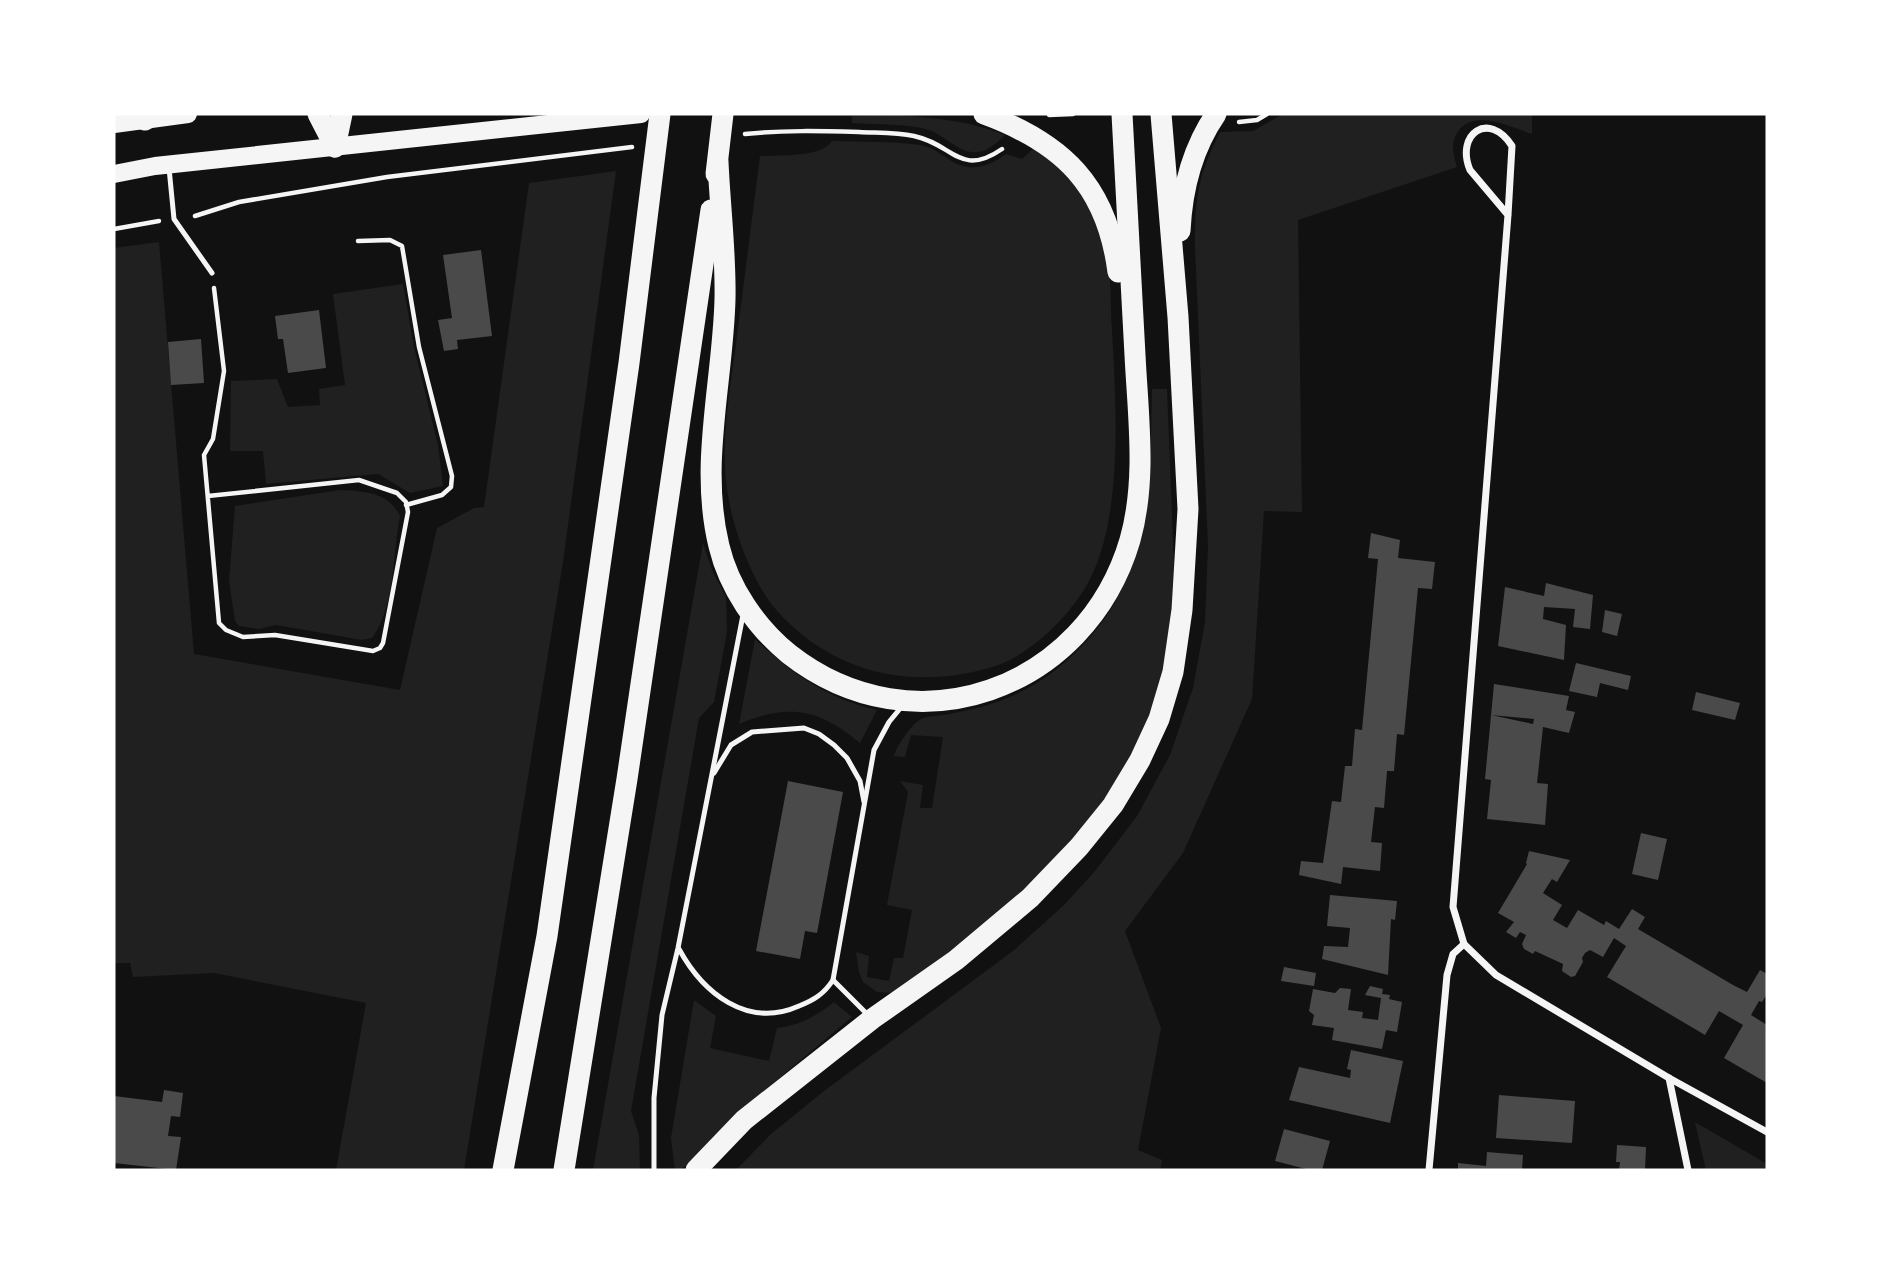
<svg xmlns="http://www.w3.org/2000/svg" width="1881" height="1284" viewBox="0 0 1881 1284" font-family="'Open Sans',sans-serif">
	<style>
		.green { fill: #202020 }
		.building { fill: #4a4a4a; fill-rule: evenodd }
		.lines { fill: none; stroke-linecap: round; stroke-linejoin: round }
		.path { stroke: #f5f5f5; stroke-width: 4.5 }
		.service { stroke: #f5f5f5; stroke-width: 5 }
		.minor { stroke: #f5f5f5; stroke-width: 7 }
		.primary { stroke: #f5f5f5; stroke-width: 18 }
		.motorway { stroke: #f5f5f5; stroke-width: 21 }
	</style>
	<rect width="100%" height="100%" fill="#111"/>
	<g class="green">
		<path d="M1283,114H1532V134C1511,127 1476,109 1459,130C1450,142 1453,154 1457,167L1298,220L1302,512L1264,511L1252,699L1183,853L1125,931L1161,1028L1138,1150L1162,1160L1160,1170H736L771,1134L824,1091L1013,951L1063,906L1095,871L1137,816L1170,755L1193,688L1205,622L1208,546L1195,248C1195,199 1197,177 1220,132L1253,131Z"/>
		<path d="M900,115C936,118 970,121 1005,135C998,142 988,151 978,152C961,155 944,135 929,130C905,123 877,125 852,123V116Z"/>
		<path d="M832,141C862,142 891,141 920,145C932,147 940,154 950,160C969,173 989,167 1006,154L1022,159L1035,147C1070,169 1097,211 1106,252C1112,277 1110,305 1112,330C1116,405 1125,529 1082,593C1065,618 1043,640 1017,656C1003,665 984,670 968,673C896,687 828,667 778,612C755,587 737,540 730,506C718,452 729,398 736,344C744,281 752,219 760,156C779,155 821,158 832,141Z"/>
		<path d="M616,171L563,562L464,1170H336L366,1003L214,973L133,977L130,963H114V248L159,242L194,654L400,690L437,528L474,508L484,507L529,183Z"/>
		<path d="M403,284L414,347L438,445L443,486L410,493L378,474L266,484L263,451H230L231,381L277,379L288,407L320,405L319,389L345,385L333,294Z"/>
		<path d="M1152,389H1167L1174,566L1171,623L1162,676L1147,725L1118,782L1050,867L930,970L893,993L877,992L863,982L859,972L856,952L869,956L867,977L889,981L894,958H903L912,910L887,905L908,792L900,781L923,785L920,808H932L943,737L911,735L905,757L894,756L896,750C901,741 912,723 923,718C929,716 937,716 944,715C959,712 975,709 991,704C1025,693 1055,674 1080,648C1153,573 1150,487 1152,389Z"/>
		<path d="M340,490C363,491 389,492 400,516C392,555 396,605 372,638L362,640L276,625L259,629L239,626L235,621L229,581L235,506Z"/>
		<path d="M703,543L712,570L726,597L727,632L714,702L699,718L631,1111L639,1135L640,1170H593Z"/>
		<path d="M755,639C794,675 825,697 877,710L860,743C819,709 789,703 739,724Z"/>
		<path d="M694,1000L716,1016L710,1048L769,1061L777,1028C800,1025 815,1017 834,1002L852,1017L759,1095L681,1170H675L671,1138Z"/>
		<path d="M1695,1122L1767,1164V1170H1706Z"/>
	</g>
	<g class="building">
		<path d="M481,250L492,336L457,340L458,349L444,351L438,320L452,318L443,255Z"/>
		<path d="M319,310L326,368L288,373L283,339H278L275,316Z"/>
		<path d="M201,339L204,383L171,385L168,342Z"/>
		<path d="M1371,533L1400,540L1398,558L1435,562L1432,589L1418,588L1404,735L1397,734L1394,771H1387L1384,808L1375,807L1371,842L1382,843L1380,871L1343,867L1341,884L1299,875L1301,861L1323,863L1332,801L1341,802L1345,766H1352L1355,729L1362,730L1378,559L1368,558Z"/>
		<path d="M1546,583L1593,595L1590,629L1573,627L1575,609L1544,607L1543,619L1566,625L1564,660L1498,646L1505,587L1544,596Z"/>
		<path d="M1605,610L1622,614L1617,636L1602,632Z"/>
		<path d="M1576,663L1631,676L1628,690L1600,683L1597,697L1569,691Z"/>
		<path d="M1494,684L1569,696L1566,710L1575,712L1569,733L1543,727L1537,783L1548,784L1545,825L1487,819L1491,780L1485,779ZM1491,715L1534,719L1533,724Z"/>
		<path d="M1696,692L1740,703L1735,720L1692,710Z"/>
		<path d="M788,781L843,792L817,933L805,931L800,959L756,951Z"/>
		<path d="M1641,833L1667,839L1658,880L1632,874Z"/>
		<path d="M1529,851L1570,860L1557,882L1552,879L1543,893L1562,905L1553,920L1567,928L1578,910L1604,925L1606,921L1619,929L1632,909L1645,917L1638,929L1733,985L1747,992L1760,970L1767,974V994L1762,1002L1759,1001L1751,1015L1767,1025V1083L1724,1058L1743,1025L1719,1011L1705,1035L1607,977L1626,946L1614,938L1603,957L1590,950L1585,953L1582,958L1583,962L1575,976L1571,977L1562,971L1563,964L1535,951L1533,954L1524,949L1522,944L1526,935L1520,932L1516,938L1506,932L1514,922L1498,913L1527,864L1526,863Z"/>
		<path d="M1330,895L1397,901L1395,920L1391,919L1388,975L1322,959L1324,946L1348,947L1350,928L1327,926Z"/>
		<path d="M1284,967L1316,973L1314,986L1281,981Z"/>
		<path d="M1370,986L1383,989L1382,994L1390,995L1389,999L1402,1002L1397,1032L1386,1030L1382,1049L1332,1040L1334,1028L1312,1025L1314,1015L1309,1011L1313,989L1335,993L1340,988L1351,989L1348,1010L1363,1012L1362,1018L1378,1020L1381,998L1365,995Z"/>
		<path d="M1351,1050L1403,1061L1390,1123L1289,1100L1299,1067L1350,1078L1351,1070L1347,1069Z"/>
		<path d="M164,1090L183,1093L180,1117L171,1116L168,1136L181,1137L176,1170L114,1163V1096L162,1102Z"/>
		<path d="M1499,1095L1575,1101L1572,1143L1496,1138Z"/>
		<path d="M1284,1129L1330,1141L1322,1170H1310L1275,1161Z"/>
		<path d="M1617,1145L1646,1147L1645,1170H1619L1620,1162H1616Z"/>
		<path d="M1487,1152L1523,1155L1522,1170H1458V1163L1486,1166Z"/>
	</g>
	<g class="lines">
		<g class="path">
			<path d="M1049,115L1073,114"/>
			<path d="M1239,122L1257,120L1267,114"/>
			<path d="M745,134C783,130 821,131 859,132C877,133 896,132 914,136C953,144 960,178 1002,149"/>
			<path d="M195,216L239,202L387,177L632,147"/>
			<path d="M114,229L159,221"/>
			<path d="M358,241L390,240L402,246L419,347L452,476L451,487L442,495L406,505"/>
			<path d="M208,496L359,480L397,493L406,502L408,512L383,643L380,648L373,651L275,635L243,637L226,630L219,623L204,455L213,439L224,371L214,288"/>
		</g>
		<g class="service">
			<path d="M169,168L174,219L212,273"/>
			<path d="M714,773L731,745L752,732L804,728L819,734L834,745L847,758L860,781L864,802"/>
			<path d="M679,949C703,993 747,1029 799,1006C814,1000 824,994 833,980"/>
			<path d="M868,1015L833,980L874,750L889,722L903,705"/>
			<path d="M654,1170V1098L662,1015L678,948L743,615"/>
		</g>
		<g class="minor">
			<path d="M1508,215L1470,170C1455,134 1489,110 1512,146L1508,215L1453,907L1464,944L1496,975L1669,1078L1767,1132"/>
			<path d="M1669,1078L1688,1170"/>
			<path d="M1429,1170L1447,975L1453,954L1464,944"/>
		</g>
		<g class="primary">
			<path d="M114,124L188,114"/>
			<path d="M114,174L155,166L641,114"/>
		</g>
		<g class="motorway">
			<path d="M318,114L335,147"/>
			<path d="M984,114C1063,143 1107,186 1118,272"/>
			<path d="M145,120L155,114"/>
			<path d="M335,147L342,114"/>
			<path d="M718,162C720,207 726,254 725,299C723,381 699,465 719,546C729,588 756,627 789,654C914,752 1086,690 1130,540C1147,480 1138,416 1135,355C1131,274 1126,194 1122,114"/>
			<path d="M716,174L723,114"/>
			<path d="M1180,231C1182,189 1192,149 1216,114"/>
			<path d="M503,1170L547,936L629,363L660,114"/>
			<path d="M564,1170L627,779L711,210"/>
			<path d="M696,1170L744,1120L872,1019L956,960L1030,898L1079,847L1113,805L1140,760L1159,719L1173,672L1182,610L1188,509L1178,317L1161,114"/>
		</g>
	</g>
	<rect width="1881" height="1284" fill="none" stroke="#ffffff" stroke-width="231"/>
</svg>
